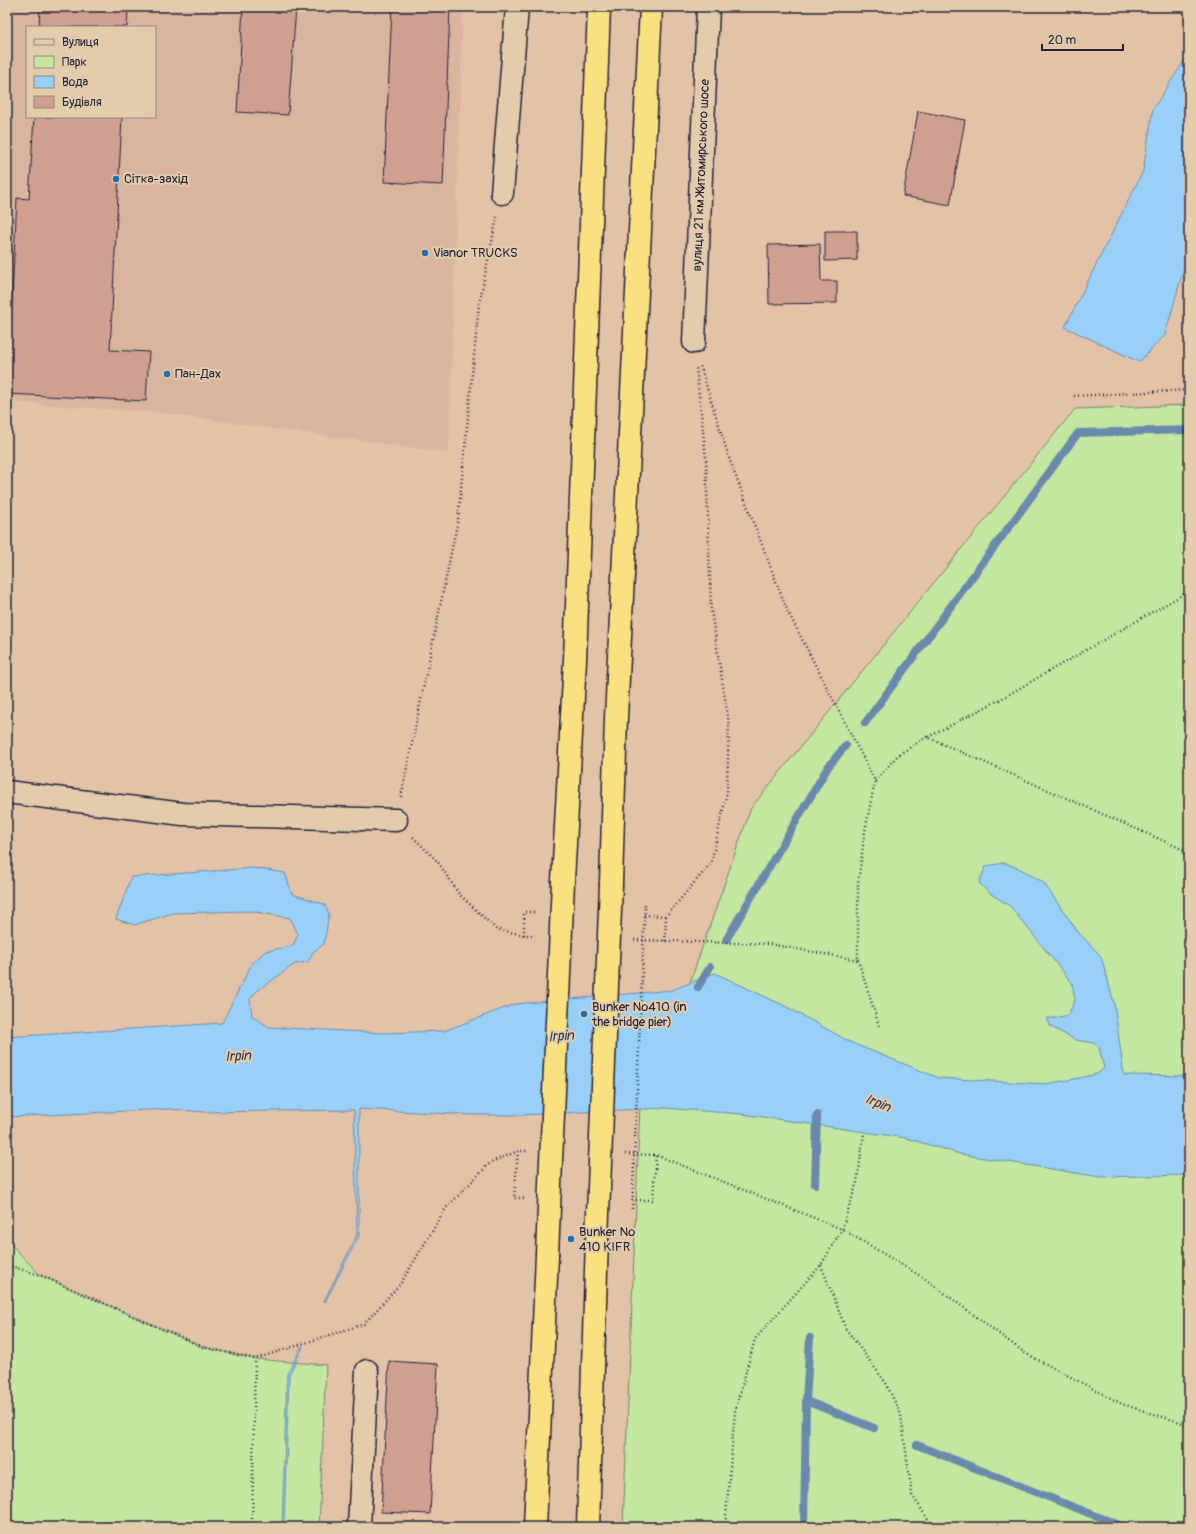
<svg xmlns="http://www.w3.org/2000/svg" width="1196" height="1534" viewBox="0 0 1196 1534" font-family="Pangolin,sans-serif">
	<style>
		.built { fill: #dab59e; fill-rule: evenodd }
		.green { fill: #c3e7a0; stroke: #72846e }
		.water { fill: #98d0f7; stroke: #698aac }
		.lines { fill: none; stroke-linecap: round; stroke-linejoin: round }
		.stream { stroke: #698aac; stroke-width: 8 }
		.building { fill: #d19f90; stroke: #22223b }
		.minor-casing { stroke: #22223b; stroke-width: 25 }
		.highway-casing { stroke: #22223b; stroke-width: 25 }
		.path { stroke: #22223b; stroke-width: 2.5; stroke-dasharray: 1 3; stroke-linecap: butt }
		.minor { stroke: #e3ccac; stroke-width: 22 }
		.highway { stroke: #fbe080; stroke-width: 22 }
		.highway-bridge-casing { stroke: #22223b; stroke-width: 25; stroke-linecap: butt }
		.path-bridge { stroke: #22223b; stroke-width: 2.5; stroke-dasharray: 1 3; stroke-linecap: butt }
		.highway-bridge { stroke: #fbe080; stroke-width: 22 }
		.poi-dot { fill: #1f6fb2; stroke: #e3ccac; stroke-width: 1.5 }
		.labels { text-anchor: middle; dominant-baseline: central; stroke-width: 4; stroke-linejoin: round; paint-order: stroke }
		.street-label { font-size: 13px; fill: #22223b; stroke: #e3ccac }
		.poi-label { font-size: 13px; fill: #22223b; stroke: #e3ccac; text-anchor: start }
		.water-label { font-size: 14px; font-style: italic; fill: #343c57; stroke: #e3ccac }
	</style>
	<rect width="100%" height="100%" fill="#e3c3a7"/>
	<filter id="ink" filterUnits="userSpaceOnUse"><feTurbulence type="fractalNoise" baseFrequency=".025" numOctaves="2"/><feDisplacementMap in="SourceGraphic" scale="8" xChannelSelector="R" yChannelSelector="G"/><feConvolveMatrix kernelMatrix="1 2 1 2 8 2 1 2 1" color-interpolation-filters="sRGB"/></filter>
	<g filter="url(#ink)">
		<path class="built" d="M7,7H463L449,453L160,413L7,402ZM27,27H155V117H27Z"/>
		<g class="green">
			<path d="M1189,405V1527H623L643,1031L674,1028L751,808L1075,409Z"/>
			<path d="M7,1240L40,1275L203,1347L255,1359L326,1365L319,1527H7Z"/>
		</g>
		<g class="water">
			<path d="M1189,60V250L1165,335L1139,362L1065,327L1143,171L1153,109L1184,61Z"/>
			<path d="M1004,863L1021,869L1043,882L1078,932L1101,956L1114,1003L1124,1075L1189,1076V1175L1100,1177L960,1154L906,1138L742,1114L664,1108L521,1115H473L359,1109V1236L325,1302L324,1301L357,1235L354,1110L205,1112L169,1109L7,1117V1037L222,1023L252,963L266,951L293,946L298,934L290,918L250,911L173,913L134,925L116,919L131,877L254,868L285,873L292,894L324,904L329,914L324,944L313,952L308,962L295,964L257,991L250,999L252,1016L269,1027L383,1033L444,1031L515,1004L672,990L715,973L787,1007L852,1043L939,1078L1045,1084L1080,1078L1097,1074L1104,1068L1099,1047L1094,1043L1076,1040L1051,1027L1047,1018H1055L1068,1015L1075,1000L1072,983L1010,906L991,894L979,883L986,866Z"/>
			<path d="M302,1346L303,1347L289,1375L284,1527H282L287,1374Z"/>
		</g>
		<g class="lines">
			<g class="stream">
				<path d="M865,723L1078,433L1189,430"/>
				<path d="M726,940L828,767L846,745"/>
				<path d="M698,987L710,967"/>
				<path d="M815,1184L817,1115"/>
				<path d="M806,1401L874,1428"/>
				<path d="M917,1445L1124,1527"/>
				<path d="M804,1527L806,1401L810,1338"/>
			</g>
		</g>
		<g class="building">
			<path d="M40,7H172L128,11L127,27H39Z"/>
			<path d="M243,7H296L288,115L237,112Z"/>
			<path d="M392,7H450L443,185L384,182Z"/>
			<path d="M918,111L965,120L950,205L903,196Z"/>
			<path d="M34,117H122L110,350L149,352L146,401L7,394L17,198L29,199Z"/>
			<path d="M825,231H857V260L825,261Z"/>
			<path d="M820,244L821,281H837V303L769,304L768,245Z"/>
			<path d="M389,1361L438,1364L430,1514L381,1512Z"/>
		</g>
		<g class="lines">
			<defs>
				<g id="minor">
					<path d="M502,193L517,7"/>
					<path id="s1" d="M694,342L708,7"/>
					<path d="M7,792L183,814L396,820"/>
					<path d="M359,1527L367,1371"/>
				</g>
				<g id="highway">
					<path d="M563,881L575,660L599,7"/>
					<path d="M611,884L616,718L651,7"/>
					<path d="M535,1527L547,1255"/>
					<path d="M588,1527L597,1239"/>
				</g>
			</defs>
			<use href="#minor" class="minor-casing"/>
			<use href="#highway" class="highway-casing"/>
			<g class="path">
				<path d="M1074,396L1189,390"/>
				<path d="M928,737L999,700L1189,591"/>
				<path d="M875,781L898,755L927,737L1189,852"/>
				<path d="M401,797L458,519L479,304L497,217"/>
				<path d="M413,837L438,862L459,894L496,929L524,935H535"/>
				<path d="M644,915L666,916"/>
				<path d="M524,935V912H537"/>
				<path d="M634,940L769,944L858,960V883L865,831L875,781L787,610L730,461L700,365"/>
				<path d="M665,941L666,916L711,863L727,792L729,724L711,610L706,458L696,367"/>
				<path d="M858,960L879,1026"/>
				<path d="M518,1151L514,1198H524"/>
				<path d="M625,1154L656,1155L842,1229L924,1278L1025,1353L1122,1404L1189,1425"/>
				<path d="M632,1200H653L656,1155"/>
				<path d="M7,1265L40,1275L203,1347L255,1359L364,1324L401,1283L446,1208L491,1162L518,1151H527"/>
				<path d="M821,1265L846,1329L886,1383L901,1415L912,1495L933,1527"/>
				<path d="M252,1527L255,1359"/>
				<path d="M725,1527L735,1411L755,1339L821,1265L842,1229L857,1182L864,1134"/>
			</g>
			<use href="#minor" class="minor"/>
			<use href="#highway" class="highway"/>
			<defs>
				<g id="highway-bridge">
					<path d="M597,1239L611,884"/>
					<path d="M547,1255L563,881"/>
				</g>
			</defs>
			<use href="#highway-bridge" class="highway-bridge-casing"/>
			<path class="path-bridge" d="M632,1209L645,904"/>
			<use href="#highway-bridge" class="highway-bridge"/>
		</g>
	</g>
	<g class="poi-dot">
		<circle cx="116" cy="179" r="4"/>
		<circle cx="425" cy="253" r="4"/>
		<circle cx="167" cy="374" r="4"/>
		<circle cx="584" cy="1014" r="4"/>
		<circle cx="571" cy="1239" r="4"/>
	</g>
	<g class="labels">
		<g class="street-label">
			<text stroke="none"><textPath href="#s1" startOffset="167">вулиця 21 км Житомирського шосе</textPath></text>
		</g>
		<g class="poi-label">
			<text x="124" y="179">Сітка-захід</text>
			<text x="433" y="253">Vianor TRUCKS</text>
			<text x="175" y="374">Пан-Дах</text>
			<text x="592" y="1007">Bunker №410 (in<tspan x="592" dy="15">the bridge pier)</tspan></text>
			<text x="579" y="1232">Bunker No<tspan x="579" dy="15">410 KIFR</tspan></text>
		</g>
		<g class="water-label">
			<text transform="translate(561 1036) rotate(-4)">Irpin</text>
			<text transform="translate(238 1056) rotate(-3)">Irpin</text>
			<text transform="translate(878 1103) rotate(22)">Irpin</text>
		</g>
	</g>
	<rect width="1196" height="1534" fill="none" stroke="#e3ccac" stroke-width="24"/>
	<rect x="12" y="12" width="1172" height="1510" fill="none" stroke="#22223b" stroke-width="1.5" filter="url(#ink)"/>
	<rect x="26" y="26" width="130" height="92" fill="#e3ccac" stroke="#96887f"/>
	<rect x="34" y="39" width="20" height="6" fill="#e3ccac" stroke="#96887f"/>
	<text x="62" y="46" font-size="12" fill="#22223b">Вулиця</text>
	<rect x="34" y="56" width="20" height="12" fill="#c3e7a0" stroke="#96887f"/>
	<text x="62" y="66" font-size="12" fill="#22223b">Парк</text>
	<rect x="34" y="76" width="20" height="12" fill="#98d0f7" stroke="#96887f"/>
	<text x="62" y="86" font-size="12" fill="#22223b">Вода</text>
	<rect x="34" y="96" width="20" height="12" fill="#d19f90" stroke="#96887f"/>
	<text x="62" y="106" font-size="12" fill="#22223b">Будівля</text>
	<path d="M1042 44v6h81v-6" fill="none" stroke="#22223b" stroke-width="2"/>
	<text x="1048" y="44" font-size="12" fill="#22223b" stroke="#e3ccac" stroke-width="3" paint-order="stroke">20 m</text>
</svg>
